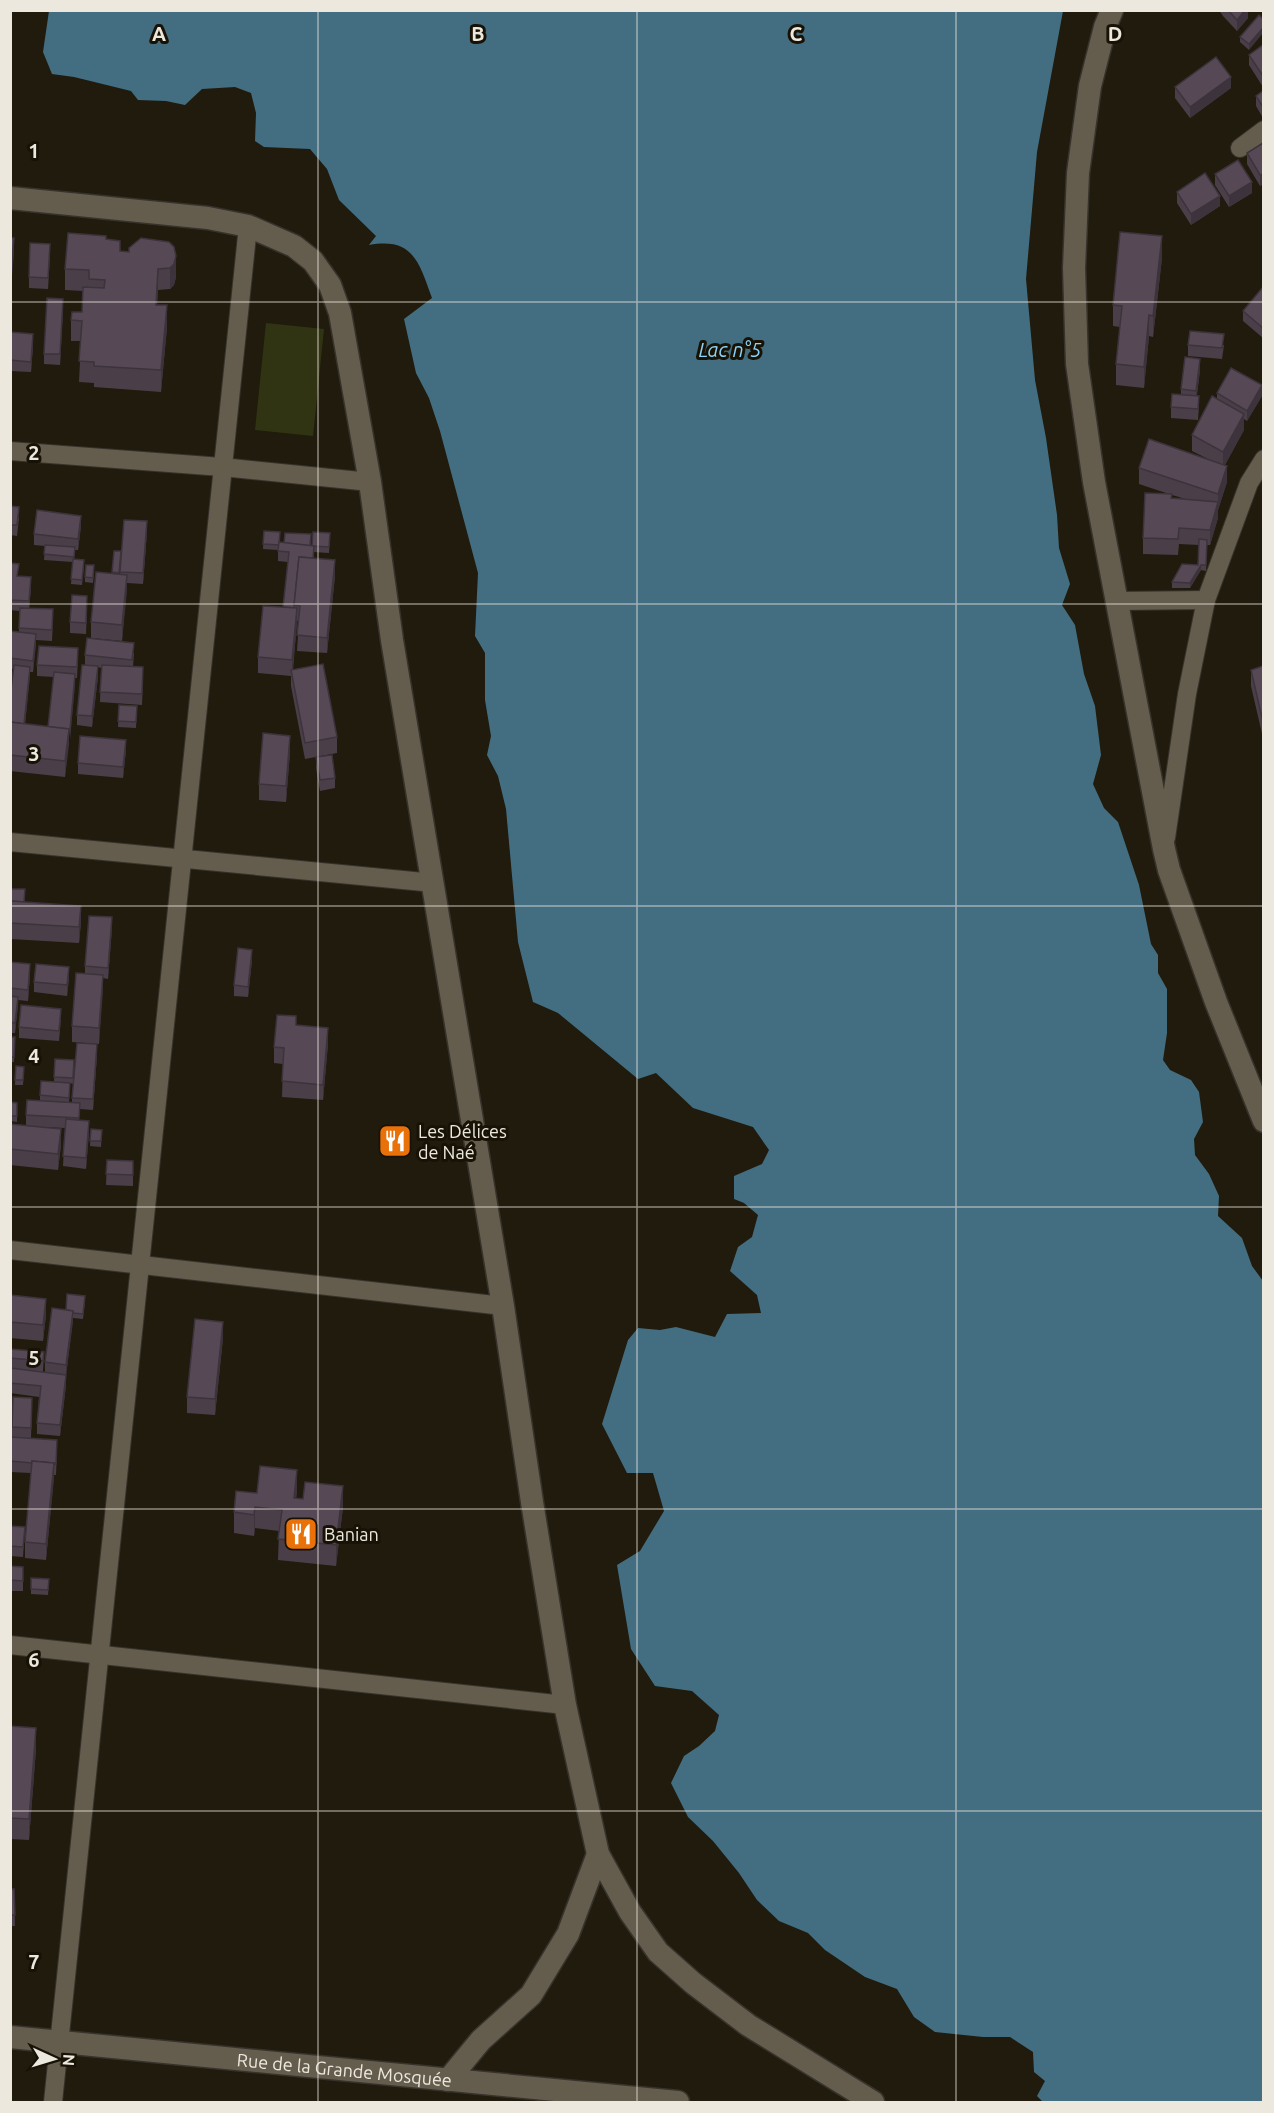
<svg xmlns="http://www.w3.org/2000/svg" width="1274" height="2113" viewBox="0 0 1274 2113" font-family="Ubuntu,sans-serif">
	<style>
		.green { fill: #313412 }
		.water { fill: #436e82 }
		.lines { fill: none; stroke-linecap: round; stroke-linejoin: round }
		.minor-casing { stroke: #37332c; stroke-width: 20 }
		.tertiary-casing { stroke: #37332c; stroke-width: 25 }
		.minor { stroke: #645d4d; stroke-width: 18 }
		.tertiary { stroke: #645d4d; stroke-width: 22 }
		.wall { fill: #4a3f49; fill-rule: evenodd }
		.shaded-wall { fill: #3c333c }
		.building { fill: #564955; stroke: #3c333c; stroke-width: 1.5 }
		.grid { fill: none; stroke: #ece8de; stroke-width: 1.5; stroke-opacity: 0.55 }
		.labels { text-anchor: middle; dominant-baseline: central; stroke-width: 6; stroke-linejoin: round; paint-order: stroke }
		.poi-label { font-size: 18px; fill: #ece8de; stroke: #171205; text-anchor: start }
		.street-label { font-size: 18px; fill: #ece8de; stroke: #171205 }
		.water-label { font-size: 20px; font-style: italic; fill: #8ad2f6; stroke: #171205 }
		.grid-label { font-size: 20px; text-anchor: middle; font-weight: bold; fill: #ece8de; stroke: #171205; stroke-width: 6; stroke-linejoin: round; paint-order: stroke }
	</style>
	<rect width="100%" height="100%" fill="#201b0c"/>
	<path class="green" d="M266,323L324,329L313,436L255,430Z"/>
	<path class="water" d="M49,11H1063L1037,152L1026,279L1035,380L1046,438L1057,515L1059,548L1070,584L1062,605L1075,625L1084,674L1095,706L1101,755L1093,784L1104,808L1118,822L1139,885L1151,944L1158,955V973L1167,989V1033L1163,1060L1170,1070L1191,1080L1199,1092L1203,1122L1194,1139L1195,1155L1209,1174L1219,1196L1218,1216L1242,1238L1252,1266L1263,1281V2102H1043L1037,2096L1045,2081L1034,2072L1033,2052L1010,2037H983L935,2032L914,2017L897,1989L865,1977L825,1950L808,1933L779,1921L757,1900L739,1873L713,1841L688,1817L671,1783L684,1756L699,1746L715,1731L719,1715L692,1691L655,1686L631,1649L617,1565L640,1551L664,1511L653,1473H627L602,1424L628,1340L638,1328L660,1330L676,1327L715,1337L727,1314L761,1313L757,1295L730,1271L738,1247L752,1237L758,1215L744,1203L734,1199V1176L762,1164L769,1150L753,1127L693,1108L656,1073L638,1079L558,1013L533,1002L518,942L506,809L498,776L487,755L491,736L485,700V653L475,636L478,573L440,431L429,398L416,373L404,319L432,298C419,262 413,237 369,245L376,236L339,200L327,169L310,149L264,147L255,141L256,113L251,93L235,87L202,89L185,105L166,101L138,100L131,91L74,77L52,74L43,52Z"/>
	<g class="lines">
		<defs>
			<g id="minor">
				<path d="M1240,148L1264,130"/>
				<path d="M10,451L222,467L370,482"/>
				<path d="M1118,601L1206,600"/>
				<path d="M1166,838L1187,694L1206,600L1249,483L1264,459"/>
				<path d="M10,842L434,883"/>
				<path d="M10,1250L503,1306"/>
				<path d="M10,1645L565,1705"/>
				<path d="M53,2102L248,226"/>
			</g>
			<g id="tertiary">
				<path d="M1112,10L1105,27L1090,86L1078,173L1074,268L1077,364L1094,482L1164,849L1169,870L1216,1002L1264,1121"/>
				<path d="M10,198L208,218L248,226L294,246L313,261L330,285L340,313L370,482L392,640L503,1306L532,1502L565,1705L598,1854L630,1912L658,1952L693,1983L748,2025L873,2102"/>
				<path id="s1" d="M10,2037L678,2102"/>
				<path d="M448,2080L481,2040L531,1995L568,1934L598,1854"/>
			</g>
		</defs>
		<use href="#minor" class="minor-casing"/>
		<use href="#tertiary" class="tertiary-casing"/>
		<use href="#minor" class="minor"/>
		<use href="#tertiary" class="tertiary"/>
	</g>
	<g class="wall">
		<path d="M1219,10H1248V18L1237,31L1223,16Z"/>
		<path d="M1259,15L1249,50L1240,42V37Z"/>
		<path d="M1263,45V87L1249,65V55Z"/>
		<path d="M1175,87L1231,88L1190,118L1175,98Z"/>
		<path d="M1263,91V118L1256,106V96Z"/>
		<path d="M1263,143V184L1260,186L1247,164V153Z"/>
		<path d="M1215,174L1252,193L1229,207L1215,185Z"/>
		<path d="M1177,192L1220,206L1191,225L1177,203Z"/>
		<path d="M106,239L120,251L129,252L169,242L176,277L174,285L170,289L158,290L157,305L167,327L161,392L94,387V383L79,382L81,341H71V320L82,312L83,291L65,290V269Z"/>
		<path d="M50,255L48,289L29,288V277Z"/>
		<path d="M1162,258L1153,337L1149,336L1144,388L1116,385V364L1120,327L1113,326V305Z"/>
		<path d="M1263,287V338L1243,321V311Z"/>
		<path d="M63,309L60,365L44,364V354Z"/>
		<path d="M10,332L33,345L31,372L10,371Z"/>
		<path d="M1188,345H1224L1222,359L1188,356Z"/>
		<path d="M1200,370L1197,395L1199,406L1198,420L1171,418V407L1181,394V389Z"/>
		<path d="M1217,393L1262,396L1247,421L1244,419V430L1225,465L1227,482L1218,510V518L1210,545H1207L1206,571L1201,570L1190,588H1172V582L1198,565L1199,545L1179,544L1178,555L1143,554V538L1169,494L1139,484V468L1206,458L1192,451V435L1217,399ZM1172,495L1179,497L1187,500L1172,499Z"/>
		<path d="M10,506L19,518L17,536L10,535Z"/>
		<path d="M124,520L147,532L143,584L127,583L122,641L91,638V622L112,574L114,551L119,574H120Z"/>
		<path d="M81,526L78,550H75L74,559L84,565L82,585L71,584L73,562L44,560L45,546L34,545V534Z"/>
		<path d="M264,531L280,542L312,546L330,533L329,553L314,552V558L335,576L327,653L297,651L299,621H297L293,670L337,737V753L305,759L291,686V676L258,673V657L283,607L288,562L278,561V550L263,549Z"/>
		<path d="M10,563L18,576L31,588L29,608L53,620L52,641L36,640L33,672H30L25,724L48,727L54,677L37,676V665L78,659L77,678H75L65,777L10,771V698L13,669H10V631L19,632V611L10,610Z"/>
		<path d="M94,571L93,583L85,582V577Z"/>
		<path d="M87,607L86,634L70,633V622Z"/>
		<path d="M134,653L133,667L143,678L142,705L100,702L101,668L98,667V677L92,727L77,725V715L85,665V655Z"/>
		<path d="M1263,666V738L1251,686V670Z"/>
		<path d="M119,705L137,706L136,728L118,727Z"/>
		<path d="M126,750L123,778L78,774V763Z"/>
		<path d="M290,752L286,802L259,800V784Z"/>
		<path d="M316,757L335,778V788L320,791L316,768Z"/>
		<path d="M10,889L24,902L81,922L79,943L10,939Z"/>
		<path d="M112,928L108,979L103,978L99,1044L72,1042V1026L85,974V966Z"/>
		<path d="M252,960L248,997L234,996V985Z"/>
		<path d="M10,962L30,975L28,1001L18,1000L15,1033H10Z"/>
		<path d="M69,978L67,996L34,992V982Z"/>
		<path d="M61,1019L59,1041L19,1038V1027Z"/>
		<path d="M296,1025L328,1044L323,1100L282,1097L283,1064L274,1063V1047Z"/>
		<path d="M10,1037H15L14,1062H10Z"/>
		<path d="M97,1055L93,1110L80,1109L79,1120L89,1132L86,1169L63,1166L65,1128L40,1127L61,1145L58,1170L10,1165V1124L26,1126V1115L40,1101V1095L54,1082L55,1059L74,1060L73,1084L70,1083L69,1102H72V1098Z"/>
		<path d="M16,1066L24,1067L23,1085H15Z"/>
		<path d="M10,1102L17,1103V1122L10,1121Z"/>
		<path d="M91,1129L102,1130L101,1147L90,1146Z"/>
		<path d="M107,1160L133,1161V1186L106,1185Z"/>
		<path d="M10,1295L46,1315L43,1341L10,1338Z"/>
		<path d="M85,1301L83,1319L73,1318L66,1375V1385L60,1436L37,1434V1423L39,1397L10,1393V1349L44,1352L43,1372H45V1362L66,1310Z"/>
		<path d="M223,1338L215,1415L187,1413V1397Z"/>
		<path d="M32,1409L31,1438L57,1451L56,1475H54L46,1560L25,1558V1542L31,1473L10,1472V1437H12V1427Z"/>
		<path d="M297,1491L296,1498L343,1507L336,1566L278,1560L279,1531L255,1528L254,1536L234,1533V1512L257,1493Z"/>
		<path d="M10,1526L25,1527L23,1557L10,1556Z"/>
		<path d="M10,1566L23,1567V1591H10Z"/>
		<path d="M31,1578L49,1579L48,1595L31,1594Z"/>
		<path d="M10,1726L36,1749L29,1840L10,1839Z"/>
		<path d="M10,1889H14L15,1926H10Z"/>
	</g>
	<g class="shaded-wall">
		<path d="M1245,10H1248V18L1237,31V20Z"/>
		<path d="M1263,28V33L1249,50V44Z"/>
		<path d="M1231,77V88L1190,118V107Z"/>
		<path d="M1263,174V184L1260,186V175Z"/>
		<path d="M1252,182V193L1229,207V196Z"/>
		<path d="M1220,196V206L1191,225V214Z"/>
		<path d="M1162,236V258L1153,337V316Z"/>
		<path d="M14,238V254L10,299V283Z"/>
		<path d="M176,256V277L174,285L170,289V268Z"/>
		<path d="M158,269V290L156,326V305Z"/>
		<path d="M63,299V309L60,365V354Z"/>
		<path d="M167,305V327L161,392V370Z"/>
		<path d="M1149,315V336L1144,388V367Z"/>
		<path d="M33,334V345L31,372V362Z"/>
		<path d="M1200,359V370L1196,401V391Z"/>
		<path d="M1262,385V396L1247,421V411Z"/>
		<path d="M1244,414V430L1223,468V452Z"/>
		<path d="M1227,466V482L1218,510V518L1210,545V530L1218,502V494Z"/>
		<path d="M81,516V526L78,550V539Z"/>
		<path d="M147,521V532L143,584V573Z"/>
		<path d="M335,560V576L327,653V638Z"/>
		<path d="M1201,565V570L1190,588V583Z"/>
		<path d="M127,575V591L122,641V625Z"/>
		<path d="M31,577V588L29,612V601Z"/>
		<path d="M297,608V624L292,676V660Z"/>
		<path d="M36,634V645L33,672V661Z"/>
		<path d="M98,666V677L92,727V716Z"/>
		<path d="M30,667V677L24,735V724Z"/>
		<path d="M75,674V685L70,741V730Z"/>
		<path d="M69,729V745L65,777V761Z"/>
		<path d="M290,736V752L286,802V786Z"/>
		<path d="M126,740V750L123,778V767Z"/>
		<path d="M81,906V922L79,943V927Z"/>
		<path d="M112,917V928L108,979V968Z"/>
		<path d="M252,950V960L248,997V987Z"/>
		<path d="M30,964V975L28,1001V990Z"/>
		<path d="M69,967V978L67,996V985Z"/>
		<path d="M103,975V991L99,1044V1028Z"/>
		<path d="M18,997V1007L15,1033V1023Z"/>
		<path d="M328,1028V1044L323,1100V1085Z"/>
		<path d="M97,1044V1055L93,1110V1099Z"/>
		<path d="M89,1121V1132L86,1169V1158Z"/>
		<path d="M61,1129V1145L58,1170V1154Z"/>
		<path d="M46,1299V1315L43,1341V1325Z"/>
		<path d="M73,1311V1322L66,1376V1365Z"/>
		<path d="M223,1322V1338L215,1415V1399Z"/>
		<path d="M66,1375V1385L60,1436V1425Z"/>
		<path d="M54,1463V1479L46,1560V1544Z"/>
		<path d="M297,1470V1491L294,1519V1498Z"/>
		<path d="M343,1486V1507L336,1566V1545Z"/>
		<path d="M255,1507V1528L254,1536V1515Z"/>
		<path d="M12,1682V1703L10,1716V1695Z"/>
		<path d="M36,1728V1749L29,1840V1819Z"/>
	</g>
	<g class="building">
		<path d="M1228,10H1245L1237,20Z"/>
		<path d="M1259,15L1263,19V28L1249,44L1240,37Z"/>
		<path d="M1263,45V76L1249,55Z"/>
		<path d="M1216,57L1231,77L1190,107L1175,87Z"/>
		<path d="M1263,91V107L1256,96Z"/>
		<path d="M1263,143V174L1260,175L1247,153Z"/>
		<path d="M1238,160L1252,182L1229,196L1215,174Z"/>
		<path d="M1205,173L1220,196L1191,214L1177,192Z"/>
		<path d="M1120,232L1162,236L1153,316L1149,315L1144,367L1116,364L1122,306L1113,305Z"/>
		<path d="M68,233L106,236V239L120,241V251L129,252V248L141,238L169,242L174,247L176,256L174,264L170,268L158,269L156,305H167L161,370L94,366V362L79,361L82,321L71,320L72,312H82L83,287L104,288L105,280L89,279V270L65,269Z"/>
		<path d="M10,238H14L10,283Z"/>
		<path d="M30,243L50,244L48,278L29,277Z"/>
		<path d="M1263,287V328L1243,311Z"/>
		<path d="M47,298L63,299L60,354H44Z"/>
		<path d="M1190,331L1224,334L1222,348L1188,345Z"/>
		<path d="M10,332L33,334L31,362L10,360Z"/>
		<path d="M1185,357L1200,359L1196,391L1181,389Z"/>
		<path d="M1231,368L1262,385L1247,411L1217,393Z"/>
		<path d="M1172,394L1199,396L1198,409L1171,407Z"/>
		<path d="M1212,396L1244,414L1223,452L1192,435Z"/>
		<path d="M1149,439L1227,466L1218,494L1139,468Z"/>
		<path d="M1145,493L1172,494L1171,498L1218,502L1210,530L1179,528L1178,539L1143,538Z"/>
		<path d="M10,506L19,507L17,525H10Z"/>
		<path d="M37,510L81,516L78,539L34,534Z"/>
		<path d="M124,520L147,521L143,573L120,572Z"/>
		<path d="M264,531L280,532L279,545L263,544Z"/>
		<path d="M313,532L330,533L329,547L312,546Z"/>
		<path d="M285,533L311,534L310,546L284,543Z"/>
		<path d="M1199,539L1207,540L1206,565H1201L1190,583L1172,582L1182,564L1198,565Z"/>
		<path d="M279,542L314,546L313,558L299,557L294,608L283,607L289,552L278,551Z"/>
		<path d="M45,545L75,547L74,557L44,554Z"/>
		<path d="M114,551H121L119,573L112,572Z"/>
		<path d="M299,557L335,560L327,638L297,635L300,606L294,605Z"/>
		<path d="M73,559L84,560L82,580L71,579Z"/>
		<path d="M10,563L19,564L17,576L31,577L29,601L10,600Z"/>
		<path d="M86,565H94L93,578L85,577Z"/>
		<path d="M96,572L127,575L122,625L91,622Z"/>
		<path d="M72,595L87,596L86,623L70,622Z"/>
		<path d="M263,606L297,608L292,660L258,657Z"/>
		<path d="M20,608L53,609L52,630L19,628Z"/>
		<path d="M10,631L36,634L33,661L10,658Z"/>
		<path d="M87,638L134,643L132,660L85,655Z"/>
		<path d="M39,646L78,648L77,667L37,665Z"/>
		<path d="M323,664L337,737L305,743L291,670Z"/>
		<path d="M14,665L30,667L24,724L10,722V698Z"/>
		<path d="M82,665L98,666L92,716L77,715Z"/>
		<path d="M102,665L143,667L142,694L100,692Z"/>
		<path d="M1263,666V722L1251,670Z"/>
		<path d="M54,672L75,674L70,730L69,729L48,727Z"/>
		<path d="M119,705L137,706L136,722L118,721Z"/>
		<path d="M10,722L69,729L65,761L10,755Z"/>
		<path d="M263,733L290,736L286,786L259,784Z"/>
		<path d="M80,736L126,740L123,767L78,763Z"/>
		<path d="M332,755L335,778L320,780L316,757Z"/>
		<path d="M10,889H25L24,902L11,901L10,905Z"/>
		<path d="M11,901L81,906L79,927L10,923Z"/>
		<path d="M89,916L112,917L108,968L85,966Z"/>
		<path d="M238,948L252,950L248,987L234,985Z"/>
		<path d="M10,962L30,964L28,990L10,988Z"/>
		<path d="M36,964L69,967L67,985L34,982Z"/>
		<path d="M76,973L103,975L99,1028L72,1026Z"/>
		<path d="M10,996L18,997L15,1023L10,1022Z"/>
		<path d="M21,1005L61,1009L59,1031L19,1027Z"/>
		<path d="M277,1015L296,1016V1025L328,1028L323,1085L282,1081L284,1048L274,1047Z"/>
		<path d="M10,1037H15L14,1057H10Z"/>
		<path d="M77,1043L97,1044L93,1099L72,1098Z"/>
		<path d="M55,1059L74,1060L73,1078L54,1077Z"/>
		<path d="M16,1066L24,1067L23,1080H15Z"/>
		<path d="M41,1081L70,1083L69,1098L40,1095Z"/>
		<path d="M27,1100L80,1103L79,1118L26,1115Z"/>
		<path d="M10,1102L17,1103V1116H10Z"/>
		<path d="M66,1119L89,1121L86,1158L63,1156Z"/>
		<path d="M10,1124L61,1129L58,1154L10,1149Z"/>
		<path d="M91,1129L102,1130L101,1141H90Z"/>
		<path d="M107,1160L133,1161V1175L106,1174Z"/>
		<path d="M67,1294L85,1296L83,1314L73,1313V1311L66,1310Z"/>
		<path d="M10,1295L46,1299L43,1325L10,1322Z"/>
		<path d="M52,1308L73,1311L66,1365L45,1362Z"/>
		<path d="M195,1319L223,1322L215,1399L187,1397Z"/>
		<path d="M10,1349L44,1352L43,1361L10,1358Z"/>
		<path d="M10,1368L66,1375L60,1425L37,1423L41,1386L10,1383Z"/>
		<path d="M13,1397L32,1398L31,1428L12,1427Z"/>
		<path d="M10,1437L57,1440L56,1464H53L54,1463L32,1461V1463L10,1461Z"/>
		<path d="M32,1461L54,1463L46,1544L25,1542Z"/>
		<path d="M260,1466L297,1470L294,1498L303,1499L305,1482L343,1486L336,1545L278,1539L282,1510L255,1507L254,1515L234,1512L236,1491L257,1493Z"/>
		<path d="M10,1526L25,1527L23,1547L10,1546Z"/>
		<path d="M10,1566L23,1567V1581L10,1580Z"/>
		<path d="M31,1578L49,1579L48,1590L31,1589Z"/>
		<path d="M10,1726L36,1728L29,1819L10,1818Z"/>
		<path d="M10,1889H14L15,1915H10Z"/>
	</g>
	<path class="grid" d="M318,10V2102M637,10V2102M956,10V2102M10,302H1264M10,604H1264M10,906H1264M10,1207H1264M10,1509H1264M10,1811H1264"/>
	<defs>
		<symbol id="restaurant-square" viewBox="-11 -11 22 22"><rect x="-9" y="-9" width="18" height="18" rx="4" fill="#e8710a" stroke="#171205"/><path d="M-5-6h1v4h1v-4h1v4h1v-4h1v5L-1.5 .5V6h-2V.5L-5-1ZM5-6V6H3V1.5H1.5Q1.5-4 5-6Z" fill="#fff"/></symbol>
	</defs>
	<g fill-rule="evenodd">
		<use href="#restaurant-square" x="376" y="1122" width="38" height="38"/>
		<use href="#restaurant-square" x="282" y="1515" width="38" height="38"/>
	</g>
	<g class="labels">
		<g class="poi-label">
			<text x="418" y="1131">Les Délices<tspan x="418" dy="21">de Naé</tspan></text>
			<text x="324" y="1534">Banian</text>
		</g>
		<g class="street-label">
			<text stroke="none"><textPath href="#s1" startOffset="336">Rue de la Grande Mosquée</textPath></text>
		</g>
		<g class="water-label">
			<text x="730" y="349">Lac n°5</text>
		</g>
	</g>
	<g class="grid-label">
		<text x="159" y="41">A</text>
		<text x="478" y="41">B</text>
		<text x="796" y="41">C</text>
		<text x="1115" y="41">D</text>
		<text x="34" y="158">1</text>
		<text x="34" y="460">2</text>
		<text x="34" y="761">3</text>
		<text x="34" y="1063">4</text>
		<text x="34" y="1365">5</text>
		<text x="34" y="1667">6</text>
		<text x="34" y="1969">7</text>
	</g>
	<rect width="1274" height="2113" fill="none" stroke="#ece8de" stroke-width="24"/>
	<g transform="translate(54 2059) rotate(94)" stroke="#171205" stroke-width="4.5" paint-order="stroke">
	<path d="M0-4.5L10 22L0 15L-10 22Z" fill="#ece8de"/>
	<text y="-9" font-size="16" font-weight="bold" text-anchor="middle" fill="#ece8de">N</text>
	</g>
</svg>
